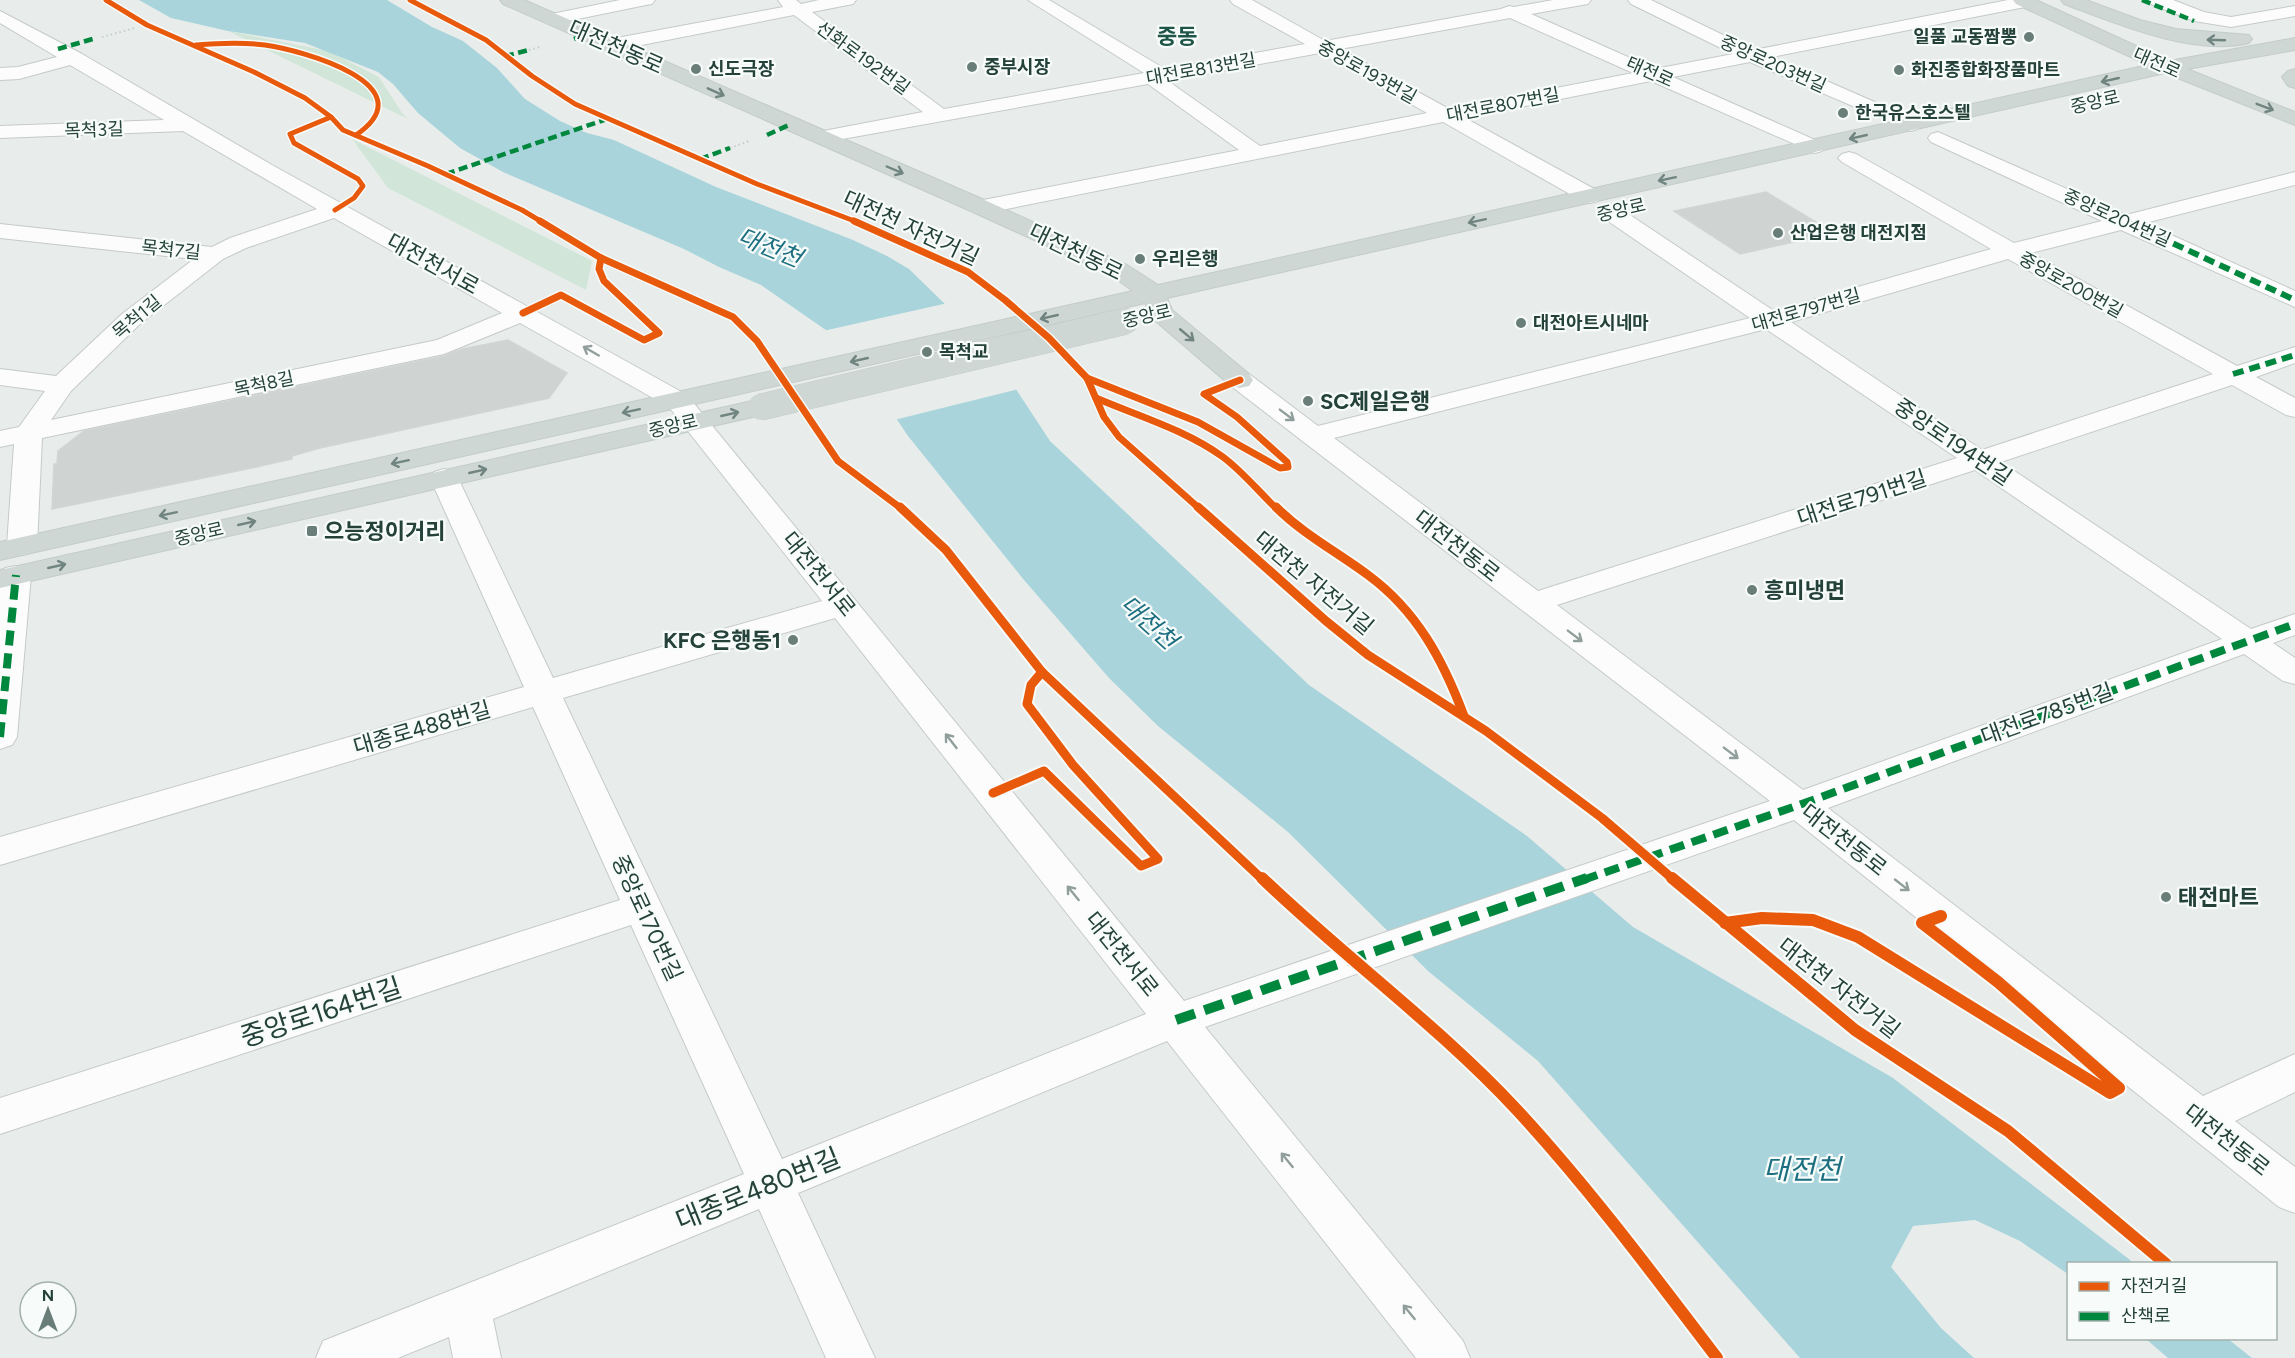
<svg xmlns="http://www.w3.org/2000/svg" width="2295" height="1358" viewBox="0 0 2295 1358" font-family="Figtree,'Noto Sans KR',sans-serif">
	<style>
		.green { fill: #d1e6d8 }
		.water { fill: #a9d4db }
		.pier { fill: #e8edeb }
		.building { fill: #cfd4d2; stroke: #d1d6d4; stroke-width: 1.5 }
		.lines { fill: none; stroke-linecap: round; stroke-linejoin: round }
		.minor-casing { stroke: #c5cac8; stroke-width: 2 }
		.major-casing { stroke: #c3ccc9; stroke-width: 2 }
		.path { stroke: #c3ccca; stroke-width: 2; stroke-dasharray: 1.5 3; stroke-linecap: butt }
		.minor { fill: #fcfcfc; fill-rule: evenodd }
		.major { fill: #cfd7d5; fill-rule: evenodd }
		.major-bridge-casing { stroke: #c3ccc9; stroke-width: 27; stroke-linecap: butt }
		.major-bridge { stroke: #cfd7d5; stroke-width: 26 }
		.quiet-far3 { stroke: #00873e; stroke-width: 4.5; stroke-dasharray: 9 4.5; stroke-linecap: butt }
		.quiet-far2 { stroke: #00873e; stroke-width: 6; stroke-dasharray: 11 6; stroke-linecap: butt }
		.quiet-far1 { stroke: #00873e; stroke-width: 8; stroke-dasharray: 15 8; stroke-linecap: butt }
		.quiet { stroke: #00873e; stroke-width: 10; stroke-dasharray: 20 10; stroke-linecap: butt }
		.cycleway-far3-casing { stroke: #f7fbf9; stroke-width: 8 }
		.cycleway-far2-casing { stroke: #f7fbf9; stroke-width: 10 }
		.cycleway-far1-casing { stroke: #f7fbf9; stroke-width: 13 }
		.cycleway-casing { stroke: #f7fbf9; stroke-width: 16 }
		.cycleway-far3 { stroke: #e8590c; stroke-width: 5 }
		.cycleway-far2 { stroke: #e8590c; stroke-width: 7 }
		.cycleway-far1 { stroke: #e8590c; stroke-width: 9 }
		.cycleway { stroke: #e8590c; stroke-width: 12 }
		.oneway { stroke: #718580 }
		.oneway2 { stroke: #909f9b }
		.poi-dot { fill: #697e78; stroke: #f7fbf9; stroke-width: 2 }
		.labels { text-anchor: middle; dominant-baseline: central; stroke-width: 4.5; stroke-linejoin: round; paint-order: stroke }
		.far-poi-label { font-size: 18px; font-weight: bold; fill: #24423a; stroke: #f7fbf9; text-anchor: start }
		.far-street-label { font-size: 18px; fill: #24423a; stroke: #f7fbf9 }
		.far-quarter-label { font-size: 22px; font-weight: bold; fill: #1f5548; stroke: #f7fbf9 }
		.street-label { font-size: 22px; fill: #24423a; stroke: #f7fbf9 }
		.poi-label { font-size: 22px; font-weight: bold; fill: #24423a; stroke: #f7fbf9; text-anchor: start }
		.water-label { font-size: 24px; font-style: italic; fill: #1c6f80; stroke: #f7fbf9 }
		.near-street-label { font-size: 27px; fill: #24423a; stroke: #f7fbf9 }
		.near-water-label { font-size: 28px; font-style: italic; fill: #1c6f80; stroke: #f7fbf9 }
	</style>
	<rect width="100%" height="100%" fill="#e8edeb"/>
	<g class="green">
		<path d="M228,31L328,51L379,77L402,113L408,119Z"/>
		<path d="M352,139L592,261L586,290L388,188Z"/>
	</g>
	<g class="water">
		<path d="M139,0H387L432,27L463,41L497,68L525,99L560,121L587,133L614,140L716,187L853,240L887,256L909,269L987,345L1050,441L1309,685L1527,836L1633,927L1893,1078L2134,1263L2068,1264V1274L2020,1241L1975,1220L1913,1226L1891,1267L1941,1328L1974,1358H1800L1538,1061L1428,971L1288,832L1158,726L1109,678L1024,580L908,436L846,344L761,285L719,267L684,249L503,172L460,148L418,113L393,84L378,72L305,43L228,31L171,18Z"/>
		<path d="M2146,1339H2228L2252,1358H2168Z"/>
	</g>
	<path class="pier" d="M948,303L990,344L1019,389L894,420L844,346L823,331Z"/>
	<g class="building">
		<path d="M1766,192L1834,233L1740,254L1674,211Z"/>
		<path d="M508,340L567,373L549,398L320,448L292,456V459L242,470L52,509L54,464H57L58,451L84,431L444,356L462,349Z"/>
	</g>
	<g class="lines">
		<defs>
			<g id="minor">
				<path d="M620,0H655L652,4L646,5L553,24L547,23L544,19L547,15Z"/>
				<path d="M778,0H796L801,4L819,0H856L853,4L812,12L944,109L1144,73L1028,0H1049L1165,69L1305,44L1233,4L1230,0H1252L1325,41L1501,9L1509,6L1514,7L1553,0H1591L1588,4L1582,5L1531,14L1655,69L1733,54L1631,4L1628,0H1651L1754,50L2008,0H2032L2034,2L2031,6L2025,7L1772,57L1918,121L1921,125L1918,129L1911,131L1750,62L1673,77L1822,143L1825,147L1822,151L1815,153L1651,81L1465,118L1598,191L1601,196L1598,201L1590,203L1582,201L1443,122L981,214L973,212L970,207L973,202L1239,150L1148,84L820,143L813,141L810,137L813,133L923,112L794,15L611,51L604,49L602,45L604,41L611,39L783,7ZM1510,18L1633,73L1449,109L1340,49ZM1320,53L1427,113L1260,146L1168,81Z"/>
				<path d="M2148,0H2173L2204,12L2231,17L2295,6V16L2231,27L2194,21L2151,4Z"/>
				<path d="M0,11L82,54L272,165L687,395L1184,1001L1770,801L1231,386L1227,380L1231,374L1240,372L1249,374L1318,426L1750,318L1602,217L1599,212L1602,207L1610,205L1618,207L1774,311L1991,249L1842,162L1838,158L1842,154L1849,152L1856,154L2014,243L2102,221L1931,142L1928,138L1931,134L1938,132L2126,215L2295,172V185L2145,223L2295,291V307L2121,230L2031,253L2237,366L2295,347V363L2256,377L2295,398V417L2286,415L2232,385L2001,462L2251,629L2295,614V635L2273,643L2295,658V684L2283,681L2244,654L1828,808L2203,1096L2295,1054V1092L2235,1121L2295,1167V1213L2279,1207L1794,820L1205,1027L1463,1341L1470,1358H1416L1167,1041L798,1193L875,1358H826L759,1209L493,1319L501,1358H453L449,1337L398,1358H316L323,1341L744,1174L631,925L0,1134V1098L620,900L533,707L0,865V837L524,687L430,478L434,472L444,469L454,472L458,478L553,678L822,601L669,407L520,323L444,354L42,438L37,546L33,552L22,555L11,552L7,546L14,444L0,447V431L19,427L45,391L0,385V369L56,376L122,314L194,259L0,238V224L212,247L230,238L317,209L183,131L0,138V126L164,120L70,65L19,79L0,80V68L18,67L57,57L0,23ZM334,218L502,313L437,340L51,420L71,391L140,324L223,259L246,248ZM2008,259L2213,374L1982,450L1791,322ZM1766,329L1957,458L1538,591L1334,438ZM1975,470L2222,639L1803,790L1557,605ZM835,618L1146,1014L782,1159L563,698Z"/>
				<path d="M16,566L27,568L31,575L17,737L12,745L0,749V581L5,568Z"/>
			</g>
			<g id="major">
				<path d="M500,0H524L989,202L1127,265L1158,285L2148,65L2016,4L2013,0H2036L2169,61L2295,38V50L2187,69L2295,112V125L2165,73L1167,298L1172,310L1249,374L1253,380L1249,386L1240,388L1231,386L1152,318L1145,303L0,560V542L1133,291L1111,275L973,212L503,4Z"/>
				<path d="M2061,0H2086L2140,20L2176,29L2249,35L2252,39L2249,43C2194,57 2115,23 2064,4Z"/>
				<path d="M2295,69V88L2288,86L2282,77L2288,71Z"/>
				<path d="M761,399L770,401L774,407L770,413L0,588V570Z"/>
			</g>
		</defs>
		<use href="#minor" class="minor-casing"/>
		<use href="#major" class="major-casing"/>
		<g class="path">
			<path d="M102,37L135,28"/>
			<path d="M529,50L540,47"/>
			<path d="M730,148L749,141"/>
		</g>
		<use href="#minor" class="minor"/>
		<use href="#major" class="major"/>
		<defs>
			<path id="major-bridge" d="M761,407L1126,321"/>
		</defs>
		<use href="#major-bridge" class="major-bridge-casing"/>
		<use href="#major-bridge" class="major-bridge"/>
		<g class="quiet-far3">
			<path d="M2142,0L2194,21"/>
			<path d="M574,39L587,34"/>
			<path d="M58,49L96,38"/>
			<path d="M505,56L529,50"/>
			<path d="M767,135L791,124"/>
			<path d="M700,159L730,148"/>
			<path d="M446,174L607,119"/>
		</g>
		<g class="quiet-far2">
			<path d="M2127,222L2295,300"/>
			<path d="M2233,374L2295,355"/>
		</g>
		<g class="quiet-far1">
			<path d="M0,737L16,575"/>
			<path d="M1583,880L1799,805L2295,624"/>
		</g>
		<path class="quiet" d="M1176,1020L1587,878"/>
		<defs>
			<g id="cycleway-far3">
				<path d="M106,0L147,25L254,72L305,98L331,117L343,130L428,166L522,210L542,222"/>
				<path d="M410,0L486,40L532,76L575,104L757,184L857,222"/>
				<path d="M196,45C219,43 242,42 265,45C301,50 429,85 356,135"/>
				<path d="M331,117L290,134L294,143L358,179L363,186L354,198L335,210"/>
			</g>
			<g id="cycleway-far2">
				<path d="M540,221L601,258L733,317L757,341L838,461L902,509"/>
				<path d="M854,221L968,272L1005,300L1049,338L1087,378L1104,417L1119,437L1200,509"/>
				<path d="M523,313L561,295L644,340L659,333L604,281L599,269L601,258"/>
				<path d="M1087,378L1198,422L1280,468L1288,467L1287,462L1237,417L1204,394L1240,380"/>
				<path d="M1096,398C1138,416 1186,430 1223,457C1243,472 1259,492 1277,509"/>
			</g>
			<g id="cycleway-far1">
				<path d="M900,507L946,550L1042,672L1263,880"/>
				<path d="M1198,507L1326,621L1368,655L1486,731L1602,818L1674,880"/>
				<path d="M1276,507C1303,534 1337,552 1368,575C1417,611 1443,660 1464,716"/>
				<path d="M993,793L1044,771L1141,866L1158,859L1073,765L1027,704L1031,685L1042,672"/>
			</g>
			<g id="cycleway">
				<path d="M1262,878C1345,958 1439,1026 1517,1110C1589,1188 1653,1274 1717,1358"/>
				<path d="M1672,878L1855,1030L2008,1131L2166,1264"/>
				<path d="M1725,923L1762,918L1813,920L1858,937L2110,1093L2119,1088L1998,982L1922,923L1941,916"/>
			</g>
		</defs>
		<use href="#cycleway-far3" class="cycleway-far3-casing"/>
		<use href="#cycleway-far2" class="cycleway-far2-casing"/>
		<use href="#cycleway-far1" class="cycleway-far1-casing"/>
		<use href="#cycleway" class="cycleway-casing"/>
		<use href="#cycleway-far3" class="cycleway-far3"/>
		<use href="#cycleway-far2" class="cycleway-far2"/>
		<use href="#cycleway-far1" class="cycleway-far1"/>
		<use href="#cycleway" class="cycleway"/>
	</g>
	<defs><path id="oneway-shaft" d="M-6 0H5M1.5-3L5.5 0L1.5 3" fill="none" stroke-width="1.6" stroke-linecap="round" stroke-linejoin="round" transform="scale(1.5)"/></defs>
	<g class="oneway">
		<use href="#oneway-shaft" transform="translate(2216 40) rotate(-178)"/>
		<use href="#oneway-shaft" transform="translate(2110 80) rotate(167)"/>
		<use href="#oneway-shaft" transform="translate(716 92) rotate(24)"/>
		<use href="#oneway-shaft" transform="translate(2265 107) rotate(21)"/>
		<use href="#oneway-shaft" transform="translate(1858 137) rotate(167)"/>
		<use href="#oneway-shaft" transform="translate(895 170) rotate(23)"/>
		<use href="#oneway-shaft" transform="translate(1667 179) rotate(168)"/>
		<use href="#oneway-shaft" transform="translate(1477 221) rotate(168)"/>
		<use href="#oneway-shaft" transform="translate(1049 317) rotate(167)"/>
		<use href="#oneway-shaft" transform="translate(1187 335) rotate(40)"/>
		<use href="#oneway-shaft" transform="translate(859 360) rotate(167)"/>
		<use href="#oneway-shaft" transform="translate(631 411) rotate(168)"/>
		<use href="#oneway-shaft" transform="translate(730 414) rotate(-13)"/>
		<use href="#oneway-shaft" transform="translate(400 462) rotate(168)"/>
		<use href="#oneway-shaft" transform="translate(478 471) rotate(-13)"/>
		<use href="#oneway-shaft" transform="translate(168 514) rotate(168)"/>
		<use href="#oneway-shaft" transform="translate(247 523) rotate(-13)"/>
		<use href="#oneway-shaft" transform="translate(57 566) rotate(-13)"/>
	</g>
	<g class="oneway2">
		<use href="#oneway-shaft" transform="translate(591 351) rotate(-150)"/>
		<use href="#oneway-shaft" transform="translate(1287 415) rotate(37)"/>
		<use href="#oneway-shaft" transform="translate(1575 636) rotate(37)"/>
		<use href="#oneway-shaft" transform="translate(951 741) rotate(-128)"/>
		<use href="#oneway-shaft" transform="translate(1731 753) rotate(37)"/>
		<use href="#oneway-shaft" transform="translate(1902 885) rotate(38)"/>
		<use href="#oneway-shaft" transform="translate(1073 893) rotate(-129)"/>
		<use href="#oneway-shaft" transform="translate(1287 1160) rotate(-129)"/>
		<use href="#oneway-shaft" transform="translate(1409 1312) rotate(-129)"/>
	</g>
	<g class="poi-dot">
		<circle cx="2029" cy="37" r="6"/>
		<circle cx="972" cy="67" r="6"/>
		<circle cx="696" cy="69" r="6"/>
		<circle cx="1899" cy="70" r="6"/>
		<circle cx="1843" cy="113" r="6"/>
		<circle cx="1778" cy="233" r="6"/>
		<circle cx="1140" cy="259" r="6"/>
		<circle cx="1521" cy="323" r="6"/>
		<circle cx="927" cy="352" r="6"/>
		<circle cx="1308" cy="401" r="6"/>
		<rect x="306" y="525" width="12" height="12" rx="3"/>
		<circle cx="1752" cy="590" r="6"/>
		<circle cx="793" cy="640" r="6"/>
		<circle cx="2166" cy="897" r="6"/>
	</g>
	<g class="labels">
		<g class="far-poi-label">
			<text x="2017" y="37" text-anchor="end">일품 교동짬뽕</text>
			<text x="984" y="67">중부시장</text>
			<text x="708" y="69">신도극장</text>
			<text x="1911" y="70">화진종합화장품마트</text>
			<text x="1855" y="113">한국유스호스텔</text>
			<text x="1790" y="233">산업은행 대전지점</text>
			<text x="1152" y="259">우리은행</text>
			<text x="1533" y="323">대전아트시네마</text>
			<text x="939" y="352">목척교</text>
		</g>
		<g class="far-street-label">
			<text transform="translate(863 58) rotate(36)">선화로192번길</text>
			<text transform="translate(2157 63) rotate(24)">대전로</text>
			<text transform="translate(1773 64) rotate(24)">중앙로203번길</text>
			<text transform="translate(1201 69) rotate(-10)">대전로813번길</text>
			<text transform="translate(1367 72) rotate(29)">중앙로193번길</text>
			<text transform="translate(1650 72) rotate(24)">태전로</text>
			<text transform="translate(2095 102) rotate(-13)">중앙로</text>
			<text transform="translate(1503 105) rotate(-11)">대전로807번길</text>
			<text transform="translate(94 130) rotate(-2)">목척3길</text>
			<text transform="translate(1621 210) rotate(-13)">중앙로</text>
			<text transform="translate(2117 218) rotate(24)">중앙로204번길</text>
			<text transform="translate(171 250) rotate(6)">목척7길</text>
			<text transform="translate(2071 285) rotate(29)">중앙로200번길</text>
			<text transform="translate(1806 310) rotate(-16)">대전로797번길</text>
			<text transform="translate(1147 316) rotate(-13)">중앙로</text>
			<text transform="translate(137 317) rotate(-40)">목척1길</text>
			<text transform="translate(264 384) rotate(-12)">목척8길</text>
			<text transform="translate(673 426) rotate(-13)">중앙로</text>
			<text transform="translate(199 534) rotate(-13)">중앙로</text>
		</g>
		<g class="far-quarter-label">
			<text x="1177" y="36">중동</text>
		</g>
		<g class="street-label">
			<text transform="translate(616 47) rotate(24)">대전천동로</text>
			<text transform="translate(911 228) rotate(25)">대전천 자전거길</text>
			<text transform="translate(1076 252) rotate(26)">대전천동로</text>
			<text transform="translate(433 264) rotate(29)">대전천서로</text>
			<text transform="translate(1953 442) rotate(34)">중앙로194번길</text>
			<text transform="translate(1862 498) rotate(-18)">대전로791번길</text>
			<text transform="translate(1457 546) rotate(38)">대전천동로</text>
			<text transform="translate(819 574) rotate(51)">대전천서로</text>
			<text transform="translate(1314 583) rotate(40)">대전천 자전거길</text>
			<text transform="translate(2047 714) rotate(-20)">대전로785번길</text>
			<text transform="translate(422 728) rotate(-16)">대종로488번길</text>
			<text transform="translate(1844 840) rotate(38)">대전천동로</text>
			<text transform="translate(647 918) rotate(65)">중앙로170번길</text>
			<text transform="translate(1122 954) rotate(51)">대전천서로</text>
			<text transform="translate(1839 988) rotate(38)">대전천 자전거길</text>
			<text transform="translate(2227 1140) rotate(38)">대전천동로</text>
		</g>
		<g class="poi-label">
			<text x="1320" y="401">SC제일은행</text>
			<text x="324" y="531">으능정이거리</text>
			<text x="1764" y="590">흥미냉면</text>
			<text x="781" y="640" text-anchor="end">KFC 은행동1</text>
			<text x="2178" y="897">태전마트</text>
		</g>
		<g class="water-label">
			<text transform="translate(770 247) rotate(22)">대전천</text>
			<text transform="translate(1149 622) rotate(42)">대전천</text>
		</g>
		<g class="near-street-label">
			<text transform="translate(321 1012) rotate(-18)">중앙로164번길</text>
			<text transform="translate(758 1189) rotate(-22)">대종로480번길</text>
		</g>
		<g class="near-water-label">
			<text x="1802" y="1169">대전천</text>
		</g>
	</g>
	<rect x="2067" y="1262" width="210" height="78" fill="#f7fbf9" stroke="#a3b1ad" stroke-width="1.5"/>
	<rect x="2079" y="1282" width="30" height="9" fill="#e8590c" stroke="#a3b1ad" stroke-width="1.5"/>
	<text x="2121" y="1292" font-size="18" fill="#24423a">자전거길</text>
	<rect x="2079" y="1312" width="30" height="9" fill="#00873e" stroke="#a3b1ad" stroke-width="1.5"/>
	<text x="2121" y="1322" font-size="18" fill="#24423a">산책로</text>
	<g transform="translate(48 1310)"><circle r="28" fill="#f7fbf9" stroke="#a3b1ad" stroke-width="1.5"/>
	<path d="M0-4.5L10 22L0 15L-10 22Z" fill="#697e78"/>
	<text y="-9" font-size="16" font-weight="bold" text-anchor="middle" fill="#24423a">N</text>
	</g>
</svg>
